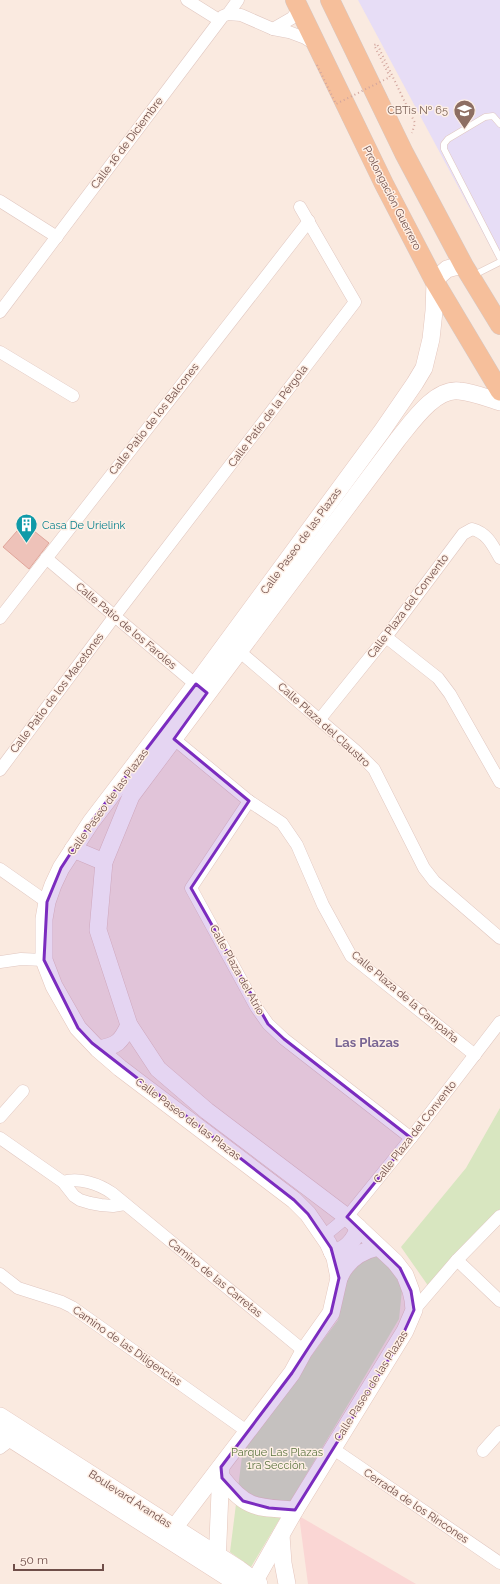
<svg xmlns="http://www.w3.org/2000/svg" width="500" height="1584" viewBox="0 0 500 1584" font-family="Raleway,sans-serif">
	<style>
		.commercial { fill: #fad6d4 }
		.education { fill: #e7ddf6 }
		.green { fill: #d8e6c0 }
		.building { fill: #eec2b9; stroke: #e0a59a }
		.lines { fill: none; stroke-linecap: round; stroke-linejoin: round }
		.lane-casing { stroke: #e0c7c0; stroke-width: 7 }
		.street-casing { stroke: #e0c7c0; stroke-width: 13 }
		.secondary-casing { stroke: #e4c6bd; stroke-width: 18 }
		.primary-casing { stroke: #d4cac8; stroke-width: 20 }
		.path { stroke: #d2a59d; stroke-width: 2; stroke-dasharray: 1 3; stroke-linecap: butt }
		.lane { stroke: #fff; stroke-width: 6 }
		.street { stroke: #fff; stroke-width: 12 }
		.secondary { stroke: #fff; stroke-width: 17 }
		.primary { stroke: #f6bf9b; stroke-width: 19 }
		.path-bridge { stroke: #d2a59d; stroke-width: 2; stroke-dasharray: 1 3; stroke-linecap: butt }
		.marked { fill: #7b2cbf; fill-opacity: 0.2; stroke: #7b2cbf; stroke-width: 3; stroke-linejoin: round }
		.labels { text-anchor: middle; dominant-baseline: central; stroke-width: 3; stroke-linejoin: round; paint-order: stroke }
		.education-label { font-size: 11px; fill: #785e54; stroke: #feefe5; text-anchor: end }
		.street-label { font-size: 11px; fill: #6f4e49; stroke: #feefe5 }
		.culture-label { font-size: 11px; fill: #0d838f; stroke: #feefe5; text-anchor: start }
		.park-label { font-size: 11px; fill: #5d7542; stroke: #feefe5 }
		.quarter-label { font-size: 13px; font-weight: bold; fill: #786593; stroke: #feefe5 }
	</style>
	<rect width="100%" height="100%" fill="#faeae0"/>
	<path class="commercial" d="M299,1516L416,1584H308Z"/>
	<path class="education" d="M358,0H500V265L498,261Z"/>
	<g class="green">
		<path d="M500,1108V1209L429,1287L401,1247L466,1168Z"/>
		<path d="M353,1229L390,1264L402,1290L399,1319L251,1567L230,1552L243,1448L338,1320L347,1281L335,1246Z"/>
	</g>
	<path class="building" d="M24,523L49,543L29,569L3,547Z"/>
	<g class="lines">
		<defs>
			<g id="lane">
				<path d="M500,124L493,116L485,117L448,139L444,144V149L500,258"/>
				<path d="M472,276L500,262"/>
			</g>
			<g id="street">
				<path d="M187,0L219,20"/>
				<path d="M228,14L238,0"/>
				<path d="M273,29L292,18L299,9"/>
				<path d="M0,201L57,237"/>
				<path d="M0,312L223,16L228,14L241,15L273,29L289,32L305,38L316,45"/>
				<path d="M0,352L73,396"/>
				<path d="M46,558L201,689"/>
				<path d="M0,618L309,221"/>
				<path d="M386,637L438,678L450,694L500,782"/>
				<path d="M239,651L356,751L374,769L424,868L434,881L500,938"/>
				<path d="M320,719L386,637L463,534L472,529C487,533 492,544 500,558"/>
				<path d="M174,739L249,801L282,823L297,845L323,905L351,956L475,1055"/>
				<path d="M0,770L114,617L355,302L300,207"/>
				<path d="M249,801L191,888L256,1007L268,1024L284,1039L411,1138"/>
				<path d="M0,869L47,902"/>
				<path d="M0,962L21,959L44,960"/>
				<path d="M0,1117L23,1091"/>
				<path d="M0,1138L63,1182L74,1196L80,1200L90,1203L101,1205L113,1206L125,1204"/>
				<path d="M63,1182C79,1177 99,1184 112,1193L304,1351"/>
				<path d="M324,1236L347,1217L411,1138L500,1022"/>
				<path d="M457,1260L500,1301"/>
				<path d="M0,1274L18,1288L62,1302L72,1307L248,1432"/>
				<path d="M414,1310L457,1260L500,1216"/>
				<path d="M0,1448L12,1439"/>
				<path d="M332,1448L500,1563"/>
				<path d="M483,1451L500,1432"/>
			</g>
			<g id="secondary">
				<path d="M73,849L104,862"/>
				<path d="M98,1049C117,1046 121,1042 129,1025"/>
				<path d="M332,1252C345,1252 356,1239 358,1227"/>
				<path d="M339,1278C346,1261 361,1251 378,1247"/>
				<path d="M0,1416L239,1569L259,1584"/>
				<path d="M0,1432L238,1584"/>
				<path d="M222,1478C247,1510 257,1507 295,1510"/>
				<path d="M174,1528L292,1373L304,1351L331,1313L339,1278L335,1258L328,1243L308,1214L294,1200L120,1068L98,1049L78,1028L54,986L44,960V919L47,902L53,885L61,868L91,822L196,684L382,431L415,383L424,368L431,339L434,311L435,282L438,277L447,269L458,266H464"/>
				<path d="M281,1535L283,1563L287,1584"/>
				<path d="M217,1565L221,1467"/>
				<path d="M253,1584L295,1510L405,1331L414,1310L413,1300L411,1291L405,1275L395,1262L347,1217L207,1111L158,1069L129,1025L98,930L104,862L131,796L398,439C412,422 435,388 459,391C473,392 487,398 500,402"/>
			</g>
			<g id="primary">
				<path d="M295,0L384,184L435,282L500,391"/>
				<path d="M330,0L404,153L464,266L500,325"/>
			</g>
		</defs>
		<use href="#lane" class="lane-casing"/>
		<use href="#street" class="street-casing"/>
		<use href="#secondary" class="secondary-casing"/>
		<use href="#primary" class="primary-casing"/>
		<path class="path" d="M402,96L415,123L412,133"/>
		<use href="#lane" class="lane"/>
		<use href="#street" class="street"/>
		<use href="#secondary" class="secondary"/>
		<use href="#primary" class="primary"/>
		<path class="path-bridge" d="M317,65L336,104L390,77L374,45L377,44L402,96"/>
	</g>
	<path class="marked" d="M196,684L207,693L174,739L249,801L191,888L268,1024L284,1039L411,1138L347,1217L400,1268L411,1291L414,1310L399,1343L295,1510L269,1508L243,1501L222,1478L221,1467L292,1373L331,1313L339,1278L331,1248L308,1214L294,1200L92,1043L78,1028L44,960L47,902L61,868L91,822Z"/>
	<defs>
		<symbol id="school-pin" viewBox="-11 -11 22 30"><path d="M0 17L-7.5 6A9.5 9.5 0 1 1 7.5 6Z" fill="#8d6e63" stroke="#feefe5"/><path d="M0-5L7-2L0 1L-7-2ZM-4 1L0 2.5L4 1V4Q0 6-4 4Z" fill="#fff"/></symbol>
		<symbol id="building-pin" viewBox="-11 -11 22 30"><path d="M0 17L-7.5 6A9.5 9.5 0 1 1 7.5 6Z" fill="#0f9aa8" stroke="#feefe5"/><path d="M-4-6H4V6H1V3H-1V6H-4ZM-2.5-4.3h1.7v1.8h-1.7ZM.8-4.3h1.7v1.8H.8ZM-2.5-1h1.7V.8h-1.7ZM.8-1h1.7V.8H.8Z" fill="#fff"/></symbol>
	</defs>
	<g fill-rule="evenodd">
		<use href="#school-pin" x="452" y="98" width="25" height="34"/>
		<use href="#building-pin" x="14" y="512" width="25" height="34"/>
	</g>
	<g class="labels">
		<g class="education-label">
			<text x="448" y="110">CBTis Nº 65</text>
		</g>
		<g class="street-label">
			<text transform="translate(127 143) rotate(-53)">Calle 16 de Diciembre</text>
			<text transform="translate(392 198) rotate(63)">Prolongación Guerrero</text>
			<text transform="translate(268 416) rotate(-53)">Calle Patio de la Pérgola</text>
			<text transform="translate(154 419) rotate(-52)">Calle Patio de los Balcones</text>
			<text transform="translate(301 541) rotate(-54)">Calle Paseo de las Plazas</text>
			<text transform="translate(408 606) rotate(-53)">Calle Plaza del Convento</text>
			<text transform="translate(126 626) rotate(40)">Calle Patio de los Faroles</text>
			<text transform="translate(57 693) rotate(-53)">Calle Patio de los Macetones</text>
			<text transform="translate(324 725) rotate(42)">Calle Plaza del Claustro</text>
			<text transform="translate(108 802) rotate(-54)">Calle Paseo de las Plazas</text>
			<text transform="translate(237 970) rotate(61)">Calle Plaza del Atrio</text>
			<text transform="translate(405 997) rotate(40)">Calle Plaza de la Campaña</text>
			<text transform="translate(188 1119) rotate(37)">Calle Paseo de las Plazas</text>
			<text transform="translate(415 1132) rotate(-52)">Calle Plaza del Convento</text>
			<text transform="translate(215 1278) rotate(39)">Camino de las Carretas</text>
			<text transform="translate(127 1346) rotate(35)">Camino de las Diligencias</text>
			<text transform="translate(371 1386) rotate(-58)">Calle Paseo de las Plazas</text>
			<text transform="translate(130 1499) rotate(33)">Boulevard Arandas</text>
			<text transform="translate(416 1506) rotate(34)">Cerrada de los Rincones</text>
		</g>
		<g class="culture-label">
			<text x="42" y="525">Casa De Urielink</text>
		</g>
		<g class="park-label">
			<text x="277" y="1452">Parque Las Plazas<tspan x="277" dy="13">1ra Sección.</tspan></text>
		</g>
		<g class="quarter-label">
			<text x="367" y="1042">Las Plazas</text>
		</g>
	</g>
	<path d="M14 1564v6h89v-6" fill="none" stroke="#6f4e49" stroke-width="2"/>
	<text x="20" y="1564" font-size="12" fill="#6f4e49" stroke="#feefe5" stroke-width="3" paint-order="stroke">50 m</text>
</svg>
